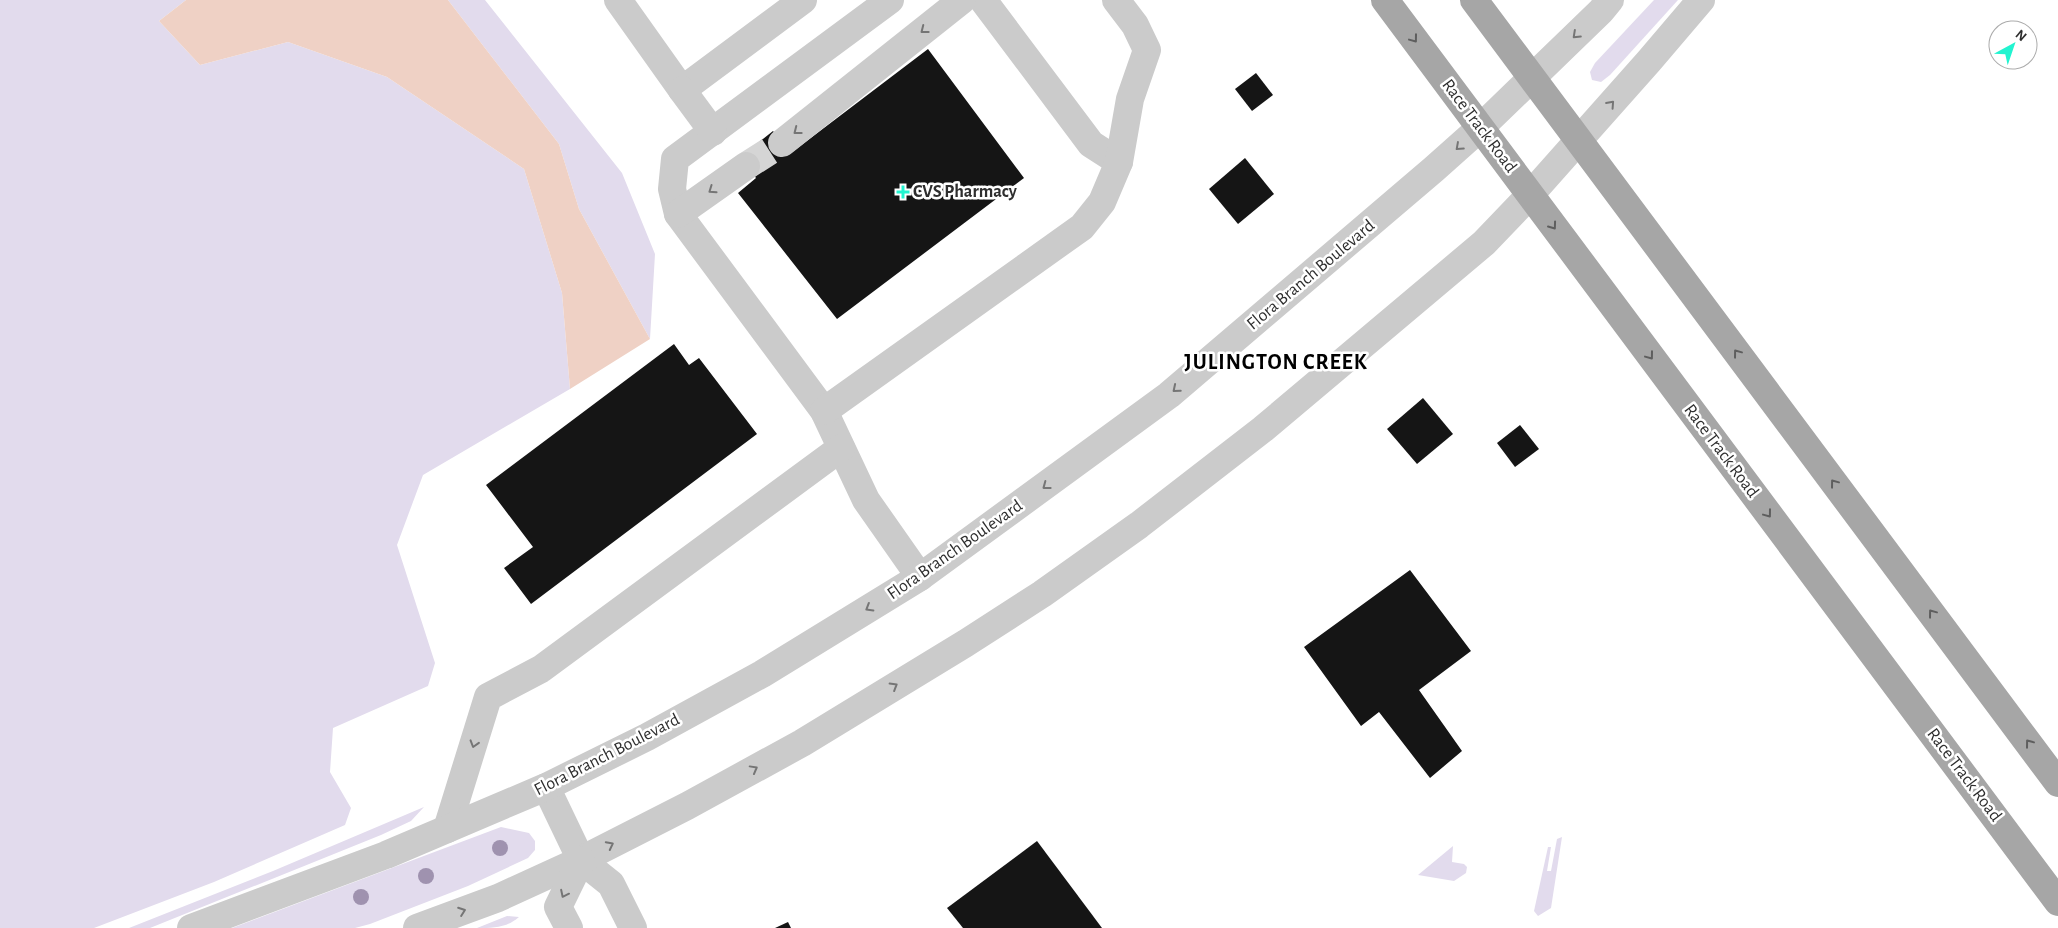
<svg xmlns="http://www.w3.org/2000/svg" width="2058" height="928" viewBox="0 0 2058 928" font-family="'Alegreya Sans',sans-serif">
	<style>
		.green { fill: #e2dbed }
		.water { fill: #efd1c5 }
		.building { fill: #151515 }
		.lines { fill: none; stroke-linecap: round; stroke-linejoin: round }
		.minor-tunnel { stroke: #d5d5d5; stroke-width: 28; stroke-dasharray: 28 14; stroke-linecap: butt }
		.minor { stroke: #cbcbcb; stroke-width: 28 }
		.major { stroke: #a6a6a6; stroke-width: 28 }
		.tree { fill: #9f92af }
		.oneway { stroke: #757575 }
		.oneway2 { stroke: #5e5e5e }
		.poi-dot { fill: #22f4d0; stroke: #fff; stroke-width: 2 }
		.labels { text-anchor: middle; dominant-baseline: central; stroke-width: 5; stroke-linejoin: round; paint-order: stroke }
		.street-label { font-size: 18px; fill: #2e2e2e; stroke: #fff }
		.poi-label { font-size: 18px; font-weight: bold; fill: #2e2e2e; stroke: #fff; text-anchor: start }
		.district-label { font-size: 22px; font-weight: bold; letter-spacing: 1px; fill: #000; stroke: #fff }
	</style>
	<rect width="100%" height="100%" fill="#fff"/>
	<g class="green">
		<path d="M0,0H186L159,21L200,65L288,42L387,77L524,169L562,293L570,389L423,475L397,545L435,663L428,686L333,728L330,772L351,808L345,825L214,882L94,928H0Z"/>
		<path d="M448,0H485L622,173L655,254L650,339L579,209L559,144Z"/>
		<path d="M1654,0H1678L1610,75L1601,82L1592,80L1590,72L1595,63Z"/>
		<path d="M424,807L411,821L381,835L150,928H129L273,871Z"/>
		<path d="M501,827L529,833L535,841V850L528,858L468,886L370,924L355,928H232Z"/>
		<path d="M1562,837L1551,908L1538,916L1534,911L1548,847H1551L1547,871H1551L1557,839Z"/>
		<path d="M1453,846L1452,862L1464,864L1467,867L1466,873L1454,881L1418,875Z"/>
		<path d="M507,916L519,917C506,928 494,928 477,928Z"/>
	</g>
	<path class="water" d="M186,0H448L559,144L579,209L650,339L570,389L562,293L524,169L387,77L288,42L200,65L159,21Z"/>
	<g class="building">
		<path d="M928,49L1024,178L837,319L738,193L756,178L740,157L773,131L791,153Z"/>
		<path d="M1256,73L1273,95L1252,111L1235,89Z"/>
		<path d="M1245,158L1274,194L1238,224L1209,189Z"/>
		<path d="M674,344L689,365L699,358L757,434L531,604L504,568L533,547L486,485Z"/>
		<path d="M1423,398L1453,434L1417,464L1387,429Z"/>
		<path d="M1520,425L1539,449L1515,467L1497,443Z"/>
		<path d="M1410,570L1471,651L1419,690L1462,751L1430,778L1379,712L1361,726L1304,647Z"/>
		<path d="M1037,841L1102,928H963L947,908Z"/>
		<path d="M788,922L791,928H775Z"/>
	</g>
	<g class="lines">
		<path class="minor-tunnel" d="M746,166L782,143"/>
		<g class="minor">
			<path d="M618,0L682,90L803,0"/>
			<path d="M890,0L675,159L672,189L678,214L824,411L866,500L920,577"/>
			<path d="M983,0L1091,144L1119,162"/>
			<path d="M682,90L713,132"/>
			<path d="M782,143L962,0"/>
			<path d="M678,214L746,166"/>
			<path d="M824,411L1082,227L1102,202L1119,162L1130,99L1147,50L1135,25L1116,0"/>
			<path d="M546,787L581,860L611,884L633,928"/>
			<path d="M447,829L488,697L541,669L841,448"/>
			<path d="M191,928L386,855L546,787L647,737L762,674L920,577L1169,395L1434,169L1480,128L1601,11L1610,0"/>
			<path d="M417,928L498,898L581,860L687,806L802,743L966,643L1042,594L1139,525L1263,429L1484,243L1530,195L1649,61L1701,0"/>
			<path d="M569,928L558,907L581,860"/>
		</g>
		<g class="major">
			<path d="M1385,0L2058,902"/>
			<path d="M1474,0L2058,783"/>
		</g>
	</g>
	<g class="tree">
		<circle cx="500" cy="848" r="8"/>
		<circle cx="426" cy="876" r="8"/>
		<circle cx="361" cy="897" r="8"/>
	</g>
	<defs><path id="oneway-chevron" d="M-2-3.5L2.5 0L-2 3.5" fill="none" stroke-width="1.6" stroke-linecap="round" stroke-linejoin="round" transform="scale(1.25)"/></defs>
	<g class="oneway">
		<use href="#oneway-chevron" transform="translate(924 30) rotate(142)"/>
		<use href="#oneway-chevron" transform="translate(1576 35) rotate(137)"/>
		<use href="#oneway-chevron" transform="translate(1611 104) rotate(-48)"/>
		<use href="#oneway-chevron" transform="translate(797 131) rotate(142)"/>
		<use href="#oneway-chevron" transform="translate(1459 147) rotate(138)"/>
		<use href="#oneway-chevron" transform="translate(712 190) rotate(145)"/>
		<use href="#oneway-chevron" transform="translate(1176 389) rotate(140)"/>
		<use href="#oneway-chevron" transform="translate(1046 486) rotate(143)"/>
		<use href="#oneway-chevron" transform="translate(869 608) rotate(149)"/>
		<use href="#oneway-chevron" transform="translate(894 686) rotate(-31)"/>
		<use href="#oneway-chevron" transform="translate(474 744) rotate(107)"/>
		<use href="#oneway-chevron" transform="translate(754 769) rotate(-29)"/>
		<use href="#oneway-chevron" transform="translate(610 845) rotate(-27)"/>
		<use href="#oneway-chevron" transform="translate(564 894) rotate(116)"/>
		<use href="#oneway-chevron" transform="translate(462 911) rotate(-20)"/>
	</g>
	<g class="oneway2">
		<use href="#oneway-chevron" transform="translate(1414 39) rotate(53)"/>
		<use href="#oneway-chevron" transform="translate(1553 226) rotate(54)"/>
		<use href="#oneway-chevron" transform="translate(1737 353) rotate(-127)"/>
		<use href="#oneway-chevron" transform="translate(1650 356) rotate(53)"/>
		<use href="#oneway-chevron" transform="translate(1834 483) rotate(-127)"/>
		<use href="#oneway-chevron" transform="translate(1768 514) rotate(53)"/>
		<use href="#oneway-chevron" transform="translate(1932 613) rotate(-127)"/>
		<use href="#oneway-chevron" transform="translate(2029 743) rotate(-127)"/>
	</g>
	<path class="poi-dot" d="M900.5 184.5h5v5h5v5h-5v5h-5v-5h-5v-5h5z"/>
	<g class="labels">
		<g class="street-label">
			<text transform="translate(1479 126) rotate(53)">Race Track Road</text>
			<text transform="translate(1311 275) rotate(-40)">Flora Branch Boulevard</text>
			<text transform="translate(1721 451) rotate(53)">Race Track Road</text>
			<text transform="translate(955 550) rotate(-35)">Flora Branch Boulevard</text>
			<text transform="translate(607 755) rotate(-27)">Flora Branch Boulevard</text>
			<text transform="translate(1964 775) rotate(53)">Race Track Road</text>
		</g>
		<g class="poi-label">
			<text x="913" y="192">CVS Pharmacy</text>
		</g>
		<g class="district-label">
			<text x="1276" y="362">JULINGTON CREEK</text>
		</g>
	</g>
	<g transform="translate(2013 45) rotate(40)"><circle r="24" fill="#ffffff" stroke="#ababab"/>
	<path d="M0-4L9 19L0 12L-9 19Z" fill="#22f4d0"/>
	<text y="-8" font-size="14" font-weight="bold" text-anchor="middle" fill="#2e2e2e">N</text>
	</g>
</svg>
